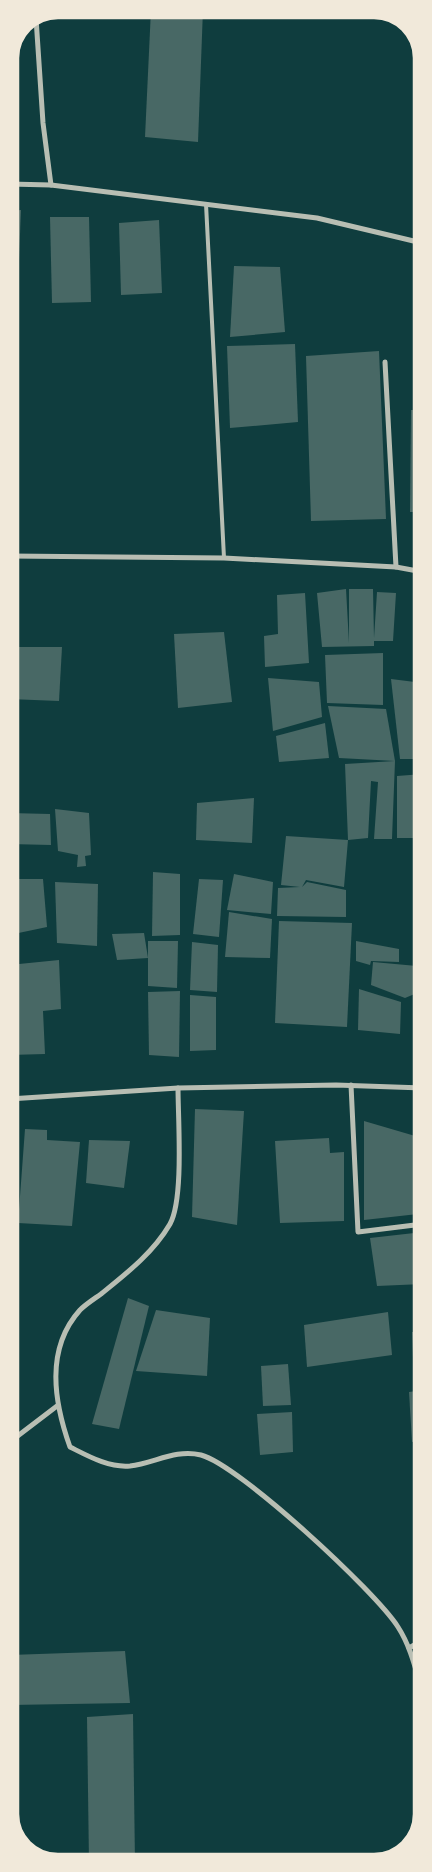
<svg xmlns="http://www.w3.org/2000/svg" width="432" height="1872" viewBox="0 0 432 1872" font-family="Inter,sans-serif">
	<style>
		.building { fill: #486865 }
		.lines { fill: none; stroke-linecap: round; stroke-linejoin: round }
		.service { stroke: #b8beb3; stroke-width: 4 }
		.minor { stroke: #b8beb3; stroke-width: 5 }
		.rim { fill: none; stroke: #f1e9da; stroke-width: 2.5 }
	</style>
	<rect width="100%" height="100%" fill="#0f3d3e"/>
	<g class="building">
		<path d="M151,9H203L198,142L145,137Z"/>
		<path d="M21,210L17,308H9V211Z"/>
		<path d="M50,217H89L91,302L52,303Z"/>
		<path d="M159,220L162,293L121,295L119,223Z"/>
		<path d="M234,266L280,267L285,332L230,337Z"/>
		<path d="M295,344L298,422L230,428L227,346Z"/>
		<path d="M379,351L386,519L311,521L306,356Z"/>
		<path d="M411,410H423V512H410Z"/>
		<path d="M346,589L349,643V589H373L374,638L377,592L396,593L393,641H374V646L322,647L317,593Z"/>
		<path d="M305,593L309,663L265,667L264,636L278,634L277,595Z"/>
		<path d="M224,632L232,702L178,708L174,634Z"/>
		<path d="M9,647H62L59,701L9,699Z"/>
		<path d="M383,653V705L327,703L325,655Z"/>
		<path d="M268,678L319,682L322,717L273,731Z"/>
		<path d="M391,679L423,683V759H400Z"/>
		<path d="M328,706L386,709L395,761L339,758Z"/>
		<path d="M325,723L329,758L279,762L276,736Z"/>
		<path d="M395,761L392,839H374L378,782L371,781L368,838L348,840L345,764Z"/>
		<path d="M423,774V838H397V776Z"/>
		<path d="M254,798L252,843L196,840L197,803Z"/>
		<path d="M55,809L89,813L91,855L85,856L86,866L77,867L78,855L58,851Z"/>
		<path d="M9,813L50,814L51,845L9,844Z"/>
		<path d="M286,836L348,840L344,887L306,880L302,887L307,882L346,890V917L277,916L278,888L300,887L281,885Z"/>
		<path d="M153,872L180,874V935L152,936Z"/>
		<path d="M234,874L273,882L271,914L227,910Z"/>
		<path d="M9,879H43L47,927L9,935Z"/>
		<path d="M199,879L223,880L219,937L193,934Z"/>
		<path d="M55,882L98,884L97,946L57,943Z"/>
		<path d="M229,912L272,919L270,958L225,957Z"/>
		<path d="M279,921L352,923L347,1027L275,1023Z"/>
		<path d="M144,933L148,958L117,960L112,934Z"/>
		<path d="M148,941H178L177,988L148,986Z"/>
		<path d="M356,941L399,949V962L371,961L370,965L356,961Z"/>
		<path d="M192,942L218,945L217,992L190,990Z"/>
		<path d="M59,960L61,1009L43,1011L45,1054L9,1055V965Z"/>
		<path d="M373,962L417,966V993L405,998L371,985Z"/>
		<path d="M359,989L401,1002L400,1034L358,1030Z"/>
		<path d="M180,991L179,1057L149,1055L148,992Z"/>
		<path d="M190,995L216,997V1050L190,1051Z"/>
		<path d="M195,1109L244,1111L237,1225L192,1217Z"/>
		<path d="M364,1121L422,1138L418,1214L364,1220Z"/>
		<path d="M9,1122L16,1123L13,1186H9Z"/>
		<path d="M25,1129L47,1130V1140L80,1142L72,1226L18,1223Z"/>
		<path d="M329,1138L330,1153L344,1152V1221L280,1223L275,1141Z"/>
		<path d="M89,1140L130,1141L124,1188L86,1183Z"/>
		<path d="M423,1232V1284L377,1286L370,1238Z"/>
		<path d="M128,1298L149,1306L119,1429L92,1424Z"/>
		<path d="M156,1310L210,1318L207,1376L136,1371Z"/>
		<path d="M388,1312L392,1355L307,1367L304,1325Z"/>
		<path d="M412,1332H423V1383H414Z"/>
		<path d="M288,1364L291,1405L263,1406L261,1366Z"/>
		<path d="M423,1390V1440L412,1442L409,1392Z"/>
		<path d="M292,1412L293,1452L260,1455L257,1414Z"/>
		<path d="M125,1651L130,1703L10,1705V1655Z"/>
		<path d="M133,1714L135,1863H89L87,1717Z"/>
	</g>
	<g class="lines">
		<path class="service" d="M206,204L224,558"/>
		<g class="minor">
			<path d="M36,18L43,123L51,185"/>
			<path d="M9,184L51,185L317,218L422,243"/>
			<path d="M385,362L396,567"/>
			<path d="M9,556L224,558L396,567L423,572"/>
			<path d="M418,571L423,591"/>
			<path d="M351,1085L358,1232L423,1224"/>
			<path d="M178,1088C178,1119 184,1199 170,1224C153,1253 127,1273 101,1294C94,1299 86,1304 80,1310C45,1349 54,1402 70,1447C88,1456 109,1468 130,1466C155,1463 175,1449 201,1455C239,1465 375,1591 398,1627C411,1647 416,1671 423,1694"/>
			<path d="M9,1099L178,1088L336,1085L423,1088"/>
			<path d="M9,1478L15,1438L57,1406"/>
			<path d="M409,1648L423,1640"/>
		</g>
	</g>
	<path d="M0 0H432V1872H0ZM58 18H374A40 40 0 0 1 414 58V1814A40 40 0 0 1 374 1854H58A40 40 0 0 1 18 1814V58A40 40 0 0 1 58 18Z" fill="#f1e9da" fill-rule="evenodd"/>
	<path class="rim" d="M58 18H374A40 40 0 0 1 414 58V1814A40 40 0 0 1 374 1854H58A40 40 0 0 1 18 1814V58A40 40 0 0 1 58 18Z"/>
</svg>
